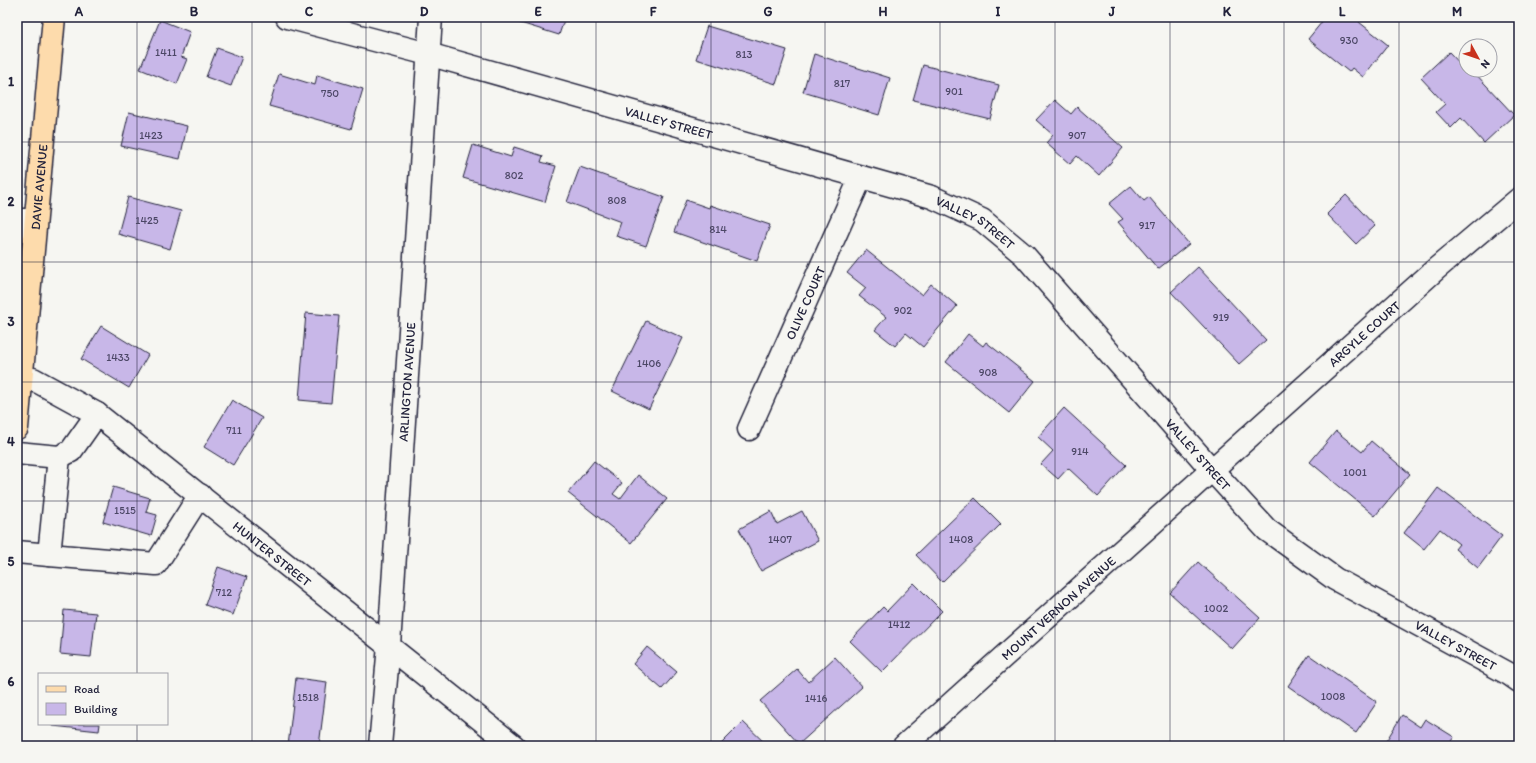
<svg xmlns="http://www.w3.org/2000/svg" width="1536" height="763" viewBox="0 0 1536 763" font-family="Itim,sans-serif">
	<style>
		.building { fill: #c8b7e8; stroke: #22223b }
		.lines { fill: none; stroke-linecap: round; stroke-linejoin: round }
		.minor-casing { stroke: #22223b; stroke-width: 25 }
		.major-casing { stroke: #22223b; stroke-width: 25 }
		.minor { stroke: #f6f6f2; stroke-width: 22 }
		.major { stroke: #fddbac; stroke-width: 22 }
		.grid { fill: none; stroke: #22223b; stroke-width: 1; stroke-opacity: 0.55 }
		.labels { text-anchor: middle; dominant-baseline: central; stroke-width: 3.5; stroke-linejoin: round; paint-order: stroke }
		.number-label { font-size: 11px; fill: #4c4766 }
		.street-label { font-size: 13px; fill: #22223b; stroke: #f6f6f2 }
		.neatline { fill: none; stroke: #22223b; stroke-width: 1.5 }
		.grid-label { font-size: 13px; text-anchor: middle; font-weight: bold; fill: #22223b }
	</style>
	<rect width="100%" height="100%" fill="#f6f6f2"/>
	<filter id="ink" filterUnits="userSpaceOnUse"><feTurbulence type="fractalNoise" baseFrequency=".025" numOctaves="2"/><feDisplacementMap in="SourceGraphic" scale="8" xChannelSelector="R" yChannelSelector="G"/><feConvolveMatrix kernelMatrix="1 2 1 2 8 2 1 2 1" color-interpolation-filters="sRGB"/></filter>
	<g filter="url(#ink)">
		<g class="building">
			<path d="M501,17H565L559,35Z"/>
			<path d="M1326,17H1363L1359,22L1388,45L1363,77L1352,68L1349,72L1308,39Z"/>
			<path d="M160,20L190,32L181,57L187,59L177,84L140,69Z"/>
			<path d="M707,26L787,50L776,84L696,59Z"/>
			<path d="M217,48L242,57L231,86L206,77Z"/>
			<path d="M1449,52L1468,72L1472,70L1514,115L1484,143L1461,118L1451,128L1436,112L1445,104L1421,78Z"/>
			<path d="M814,54L890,78L879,115L803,92Z"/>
			<path d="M923,65L999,85L990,119L913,100Z"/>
			<path d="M279,74L315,85L317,75L363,89L351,129L269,106Z"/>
			<path d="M1055,100L1071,114L1077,107L1123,148L1099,176L1077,156L1070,164L1046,143L1053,135L1036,120Z"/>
			<path d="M129,112L187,126L180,159L121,146Z"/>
			<path d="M473,145L511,157L514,147L543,156L541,162L556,166L545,202L463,178Z"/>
			<path d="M580,167L664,197L646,246L616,236L621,222L567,202Z"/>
			<path d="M1131,186L1144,201L1149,197L1189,244L1158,269L1118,222L1123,219L1109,204Z"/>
			<path d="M1346,195L1375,226L1356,244L1327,214Z"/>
			<path d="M128,197L181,211L170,249L118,234Z"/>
			<path d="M686,200L709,208L710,205L770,225L757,261L674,232Z"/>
			<path d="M866,250L922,295L931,284L957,306L923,347L906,333L895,346L875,330L886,317L859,296L866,288L847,273Z"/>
			<path d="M1198,267L1266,340L1239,364L1171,292Z"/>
			<path d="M306,313L339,316L331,403L299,400Z"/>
			<path d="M646,321L683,338L649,409L612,391Z"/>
			<path d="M101,326L148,355L129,388L81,359Z"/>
			<path d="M968,334L983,346L986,342L1035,381L1009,413L946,362Z"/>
			<path d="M232,400L262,418L233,465L204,447Z"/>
			<path d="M1064,408L1126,465L1098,496L1068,468L1058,479L1041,464L1053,451L1038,437Z"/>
			<path d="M1336,431L1362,452L1371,441L1410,474L1375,516L1310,462Z"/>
			<path d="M594,461L622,483L613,494L620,499L638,475L667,499L631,543L568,493Z"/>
			<path d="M113,487L150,498L146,512L157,515L151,536L103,522Z"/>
			<path d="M1438,488L1502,536L1478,568L1455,549L1459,544L1440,529L1424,549L1404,533Z"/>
			<path d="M975,498L1001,524L942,582L916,555Z"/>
			<path d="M771,511L777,524L802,511L818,541L761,571L739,529Z"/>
			<path d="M1198,562L1260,618L1232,649L1170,593Z"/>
			<path d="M218,567L247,577L233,615L205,605Z"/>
			<path d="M914,583L942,611L882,672L850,641L883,607L887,611Z"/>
			<path d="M64,610L96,613L91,657L60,654Z"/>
			<path d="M647,647L677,672L662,689L633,664Z"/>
			<path d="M1309,655L1377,702L1356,733L1288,686Z"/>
			<path d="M835,657L862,687L799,744L760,701L797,669L808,682Z"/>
			<path d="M296,678L327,682L319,746H288Z"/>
			<path d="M1402,715L1420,727L1425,719L1454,737L1449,744L1452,746H1383Z"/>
			<path d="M743,722L768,746H719Z"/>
			<path d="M53,724H100L99,731L53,726Z"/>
		</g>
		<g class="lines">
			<defs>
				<g id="minor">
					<path id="s1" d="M287,17L428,54L932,197L982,220L1024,255L1211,469L1267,530L1335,579L1509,674L1519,681"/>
					<path d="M17,229L22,220H35"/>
					<path id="s2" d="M22,379H33L97,414L514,746"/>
					<path id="s3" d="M749,429L861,177"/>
					<path d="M17,453L59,457L71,451L97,414"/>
					<path d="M17,552L49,555L59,457"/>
					<path d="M49,555L156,564L200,495"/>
					<path id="s4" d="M380,746L389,645L431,17"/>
					<path id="s5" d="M904,746L1436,269L1519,199"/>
				</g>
				<g id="major">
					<path id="s6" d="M17,428L54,17"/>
				</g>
			</defs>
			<use href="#minor" class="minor-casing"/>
			<use href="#major" class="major-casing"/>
			<use href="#minor" class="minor"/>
			<use href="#major" class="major"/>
		</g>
	</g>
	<path class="grid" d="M137,17V674M252,17V746M366,17V746M481,17V746M596,17V746M711,17V746M825,17V746M940,17V746M1055,17V746M1170,17V746M1284,17V746M1399,17V746M17,142H1519M17,262H1519M17,382H1519M17,501H1519M17,621H1519M137,724V746"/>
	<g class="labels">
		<g class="number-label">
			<text x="1349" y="40">930</text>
			<text x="166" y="52">1411</text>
			<text x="744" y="54">813</text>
			<text x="842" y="83">817</text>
			<text x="954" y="91">901</text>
			<text x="330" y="93">750</text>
			<text x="151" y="135">1423</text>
			<text x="1077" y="135">907</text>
			<text x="514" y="175">802</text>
			<text x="617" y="200">808</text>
			<text x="147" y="220">1425</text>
			<text x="1147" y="225">917</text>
			<text x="718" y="229">814</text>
			<text x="903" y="310">902</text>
			<text x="1221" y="317">919</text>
			<text x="118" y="357">1433</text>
			<text x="649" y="363">1406</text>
			<text x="988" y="372">908</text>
			<text x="234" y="430">711</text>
			<text x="1080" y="451">914</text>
			<text x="1355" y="472">1001</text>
			<text x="125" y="510">1515</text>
			<text x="780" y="539">1407</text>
			<text x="961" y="539">1408</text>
			<text x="224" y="592">712</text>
			<text x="1216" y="608">1002</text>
			<text x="899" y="624">1412</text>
			<text x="1333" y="696">1008</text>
			<text x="308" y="697">1518</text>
			<text x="816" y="698">1416</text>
		</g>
		<g class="street-label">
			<text stroke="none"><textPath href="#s1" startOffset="396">VALLEY STREET</textPath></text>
			<text stroke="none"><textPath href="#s6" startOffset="242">DAVIE AVENUE</textPath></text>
			<text stroke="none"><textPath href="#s1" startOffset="720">VALLEY STREET</textPath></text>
			<text stroke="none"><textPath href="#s3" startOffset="138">OLIVE COURT</textPath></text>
			<text stroke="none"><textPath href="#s5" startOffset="618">ARGYLE COURT</textPath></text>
			<text stroke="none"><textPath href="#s4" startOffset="365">ARLINGTON AVENUE</textPath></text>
			<text stroke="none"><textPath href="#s1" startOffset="1044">VALLEY STREET</textPath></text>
			<text stroke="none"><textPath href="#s2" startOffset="308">HUNTER STREET</textPath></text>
			<text stroke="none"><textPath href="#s5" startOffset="207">MOUNT VERNON AVENUE</textPath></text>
			<text stroke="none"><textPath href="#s1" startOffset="1368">VALLEY STREET</textPath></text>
		</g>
	</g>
	<rect width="1536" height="763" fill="none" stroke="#f6f6f2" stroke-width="44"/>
	<rect x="38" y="673" width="130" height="52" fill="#f6f6f2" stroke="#a1a1a9"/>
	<rect x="46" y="686" width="20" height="6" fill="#fddbac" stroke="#a1a1a9"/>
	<text x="74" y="693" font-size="12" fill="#22223b">Road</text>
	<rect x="46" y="703" width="20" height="12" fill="#c8b7e8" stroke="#a1a1a9"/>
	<text x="74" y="713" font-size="12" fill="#22223b">Building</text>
	<g transform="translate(1478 58) rotate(130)"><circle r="19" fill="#f6f6f2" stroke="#a1a1a9"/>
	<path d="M0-3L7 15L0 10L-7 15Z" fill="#c8321e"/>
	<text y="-6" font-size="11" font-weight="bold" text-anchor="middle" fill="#22223b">N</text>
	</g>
	<rect x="22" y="22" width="1492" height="719" class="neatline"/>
	<g class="grid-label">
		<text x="79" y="16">A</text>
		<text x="194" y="16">B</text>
		<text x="309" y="16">C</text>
		<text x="424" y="16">D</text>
		<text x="538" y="16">E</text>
		<text x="653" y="16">F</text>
		<text x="768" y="16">G</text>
		<text x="883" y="16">H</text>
		<text x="998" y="16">I</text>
		<text x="1112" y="16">J</text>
		<text x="1227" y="16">K</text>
		<text x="1342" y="16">L</text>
		<text x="1457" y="16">M</text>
		<text x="11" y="86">1</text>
		<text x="11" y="206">2</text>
		<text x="11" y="326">3</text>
		<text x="11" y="446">4</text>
		<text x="11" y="566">5</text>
		<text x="11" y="686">6</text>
	</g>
</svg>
